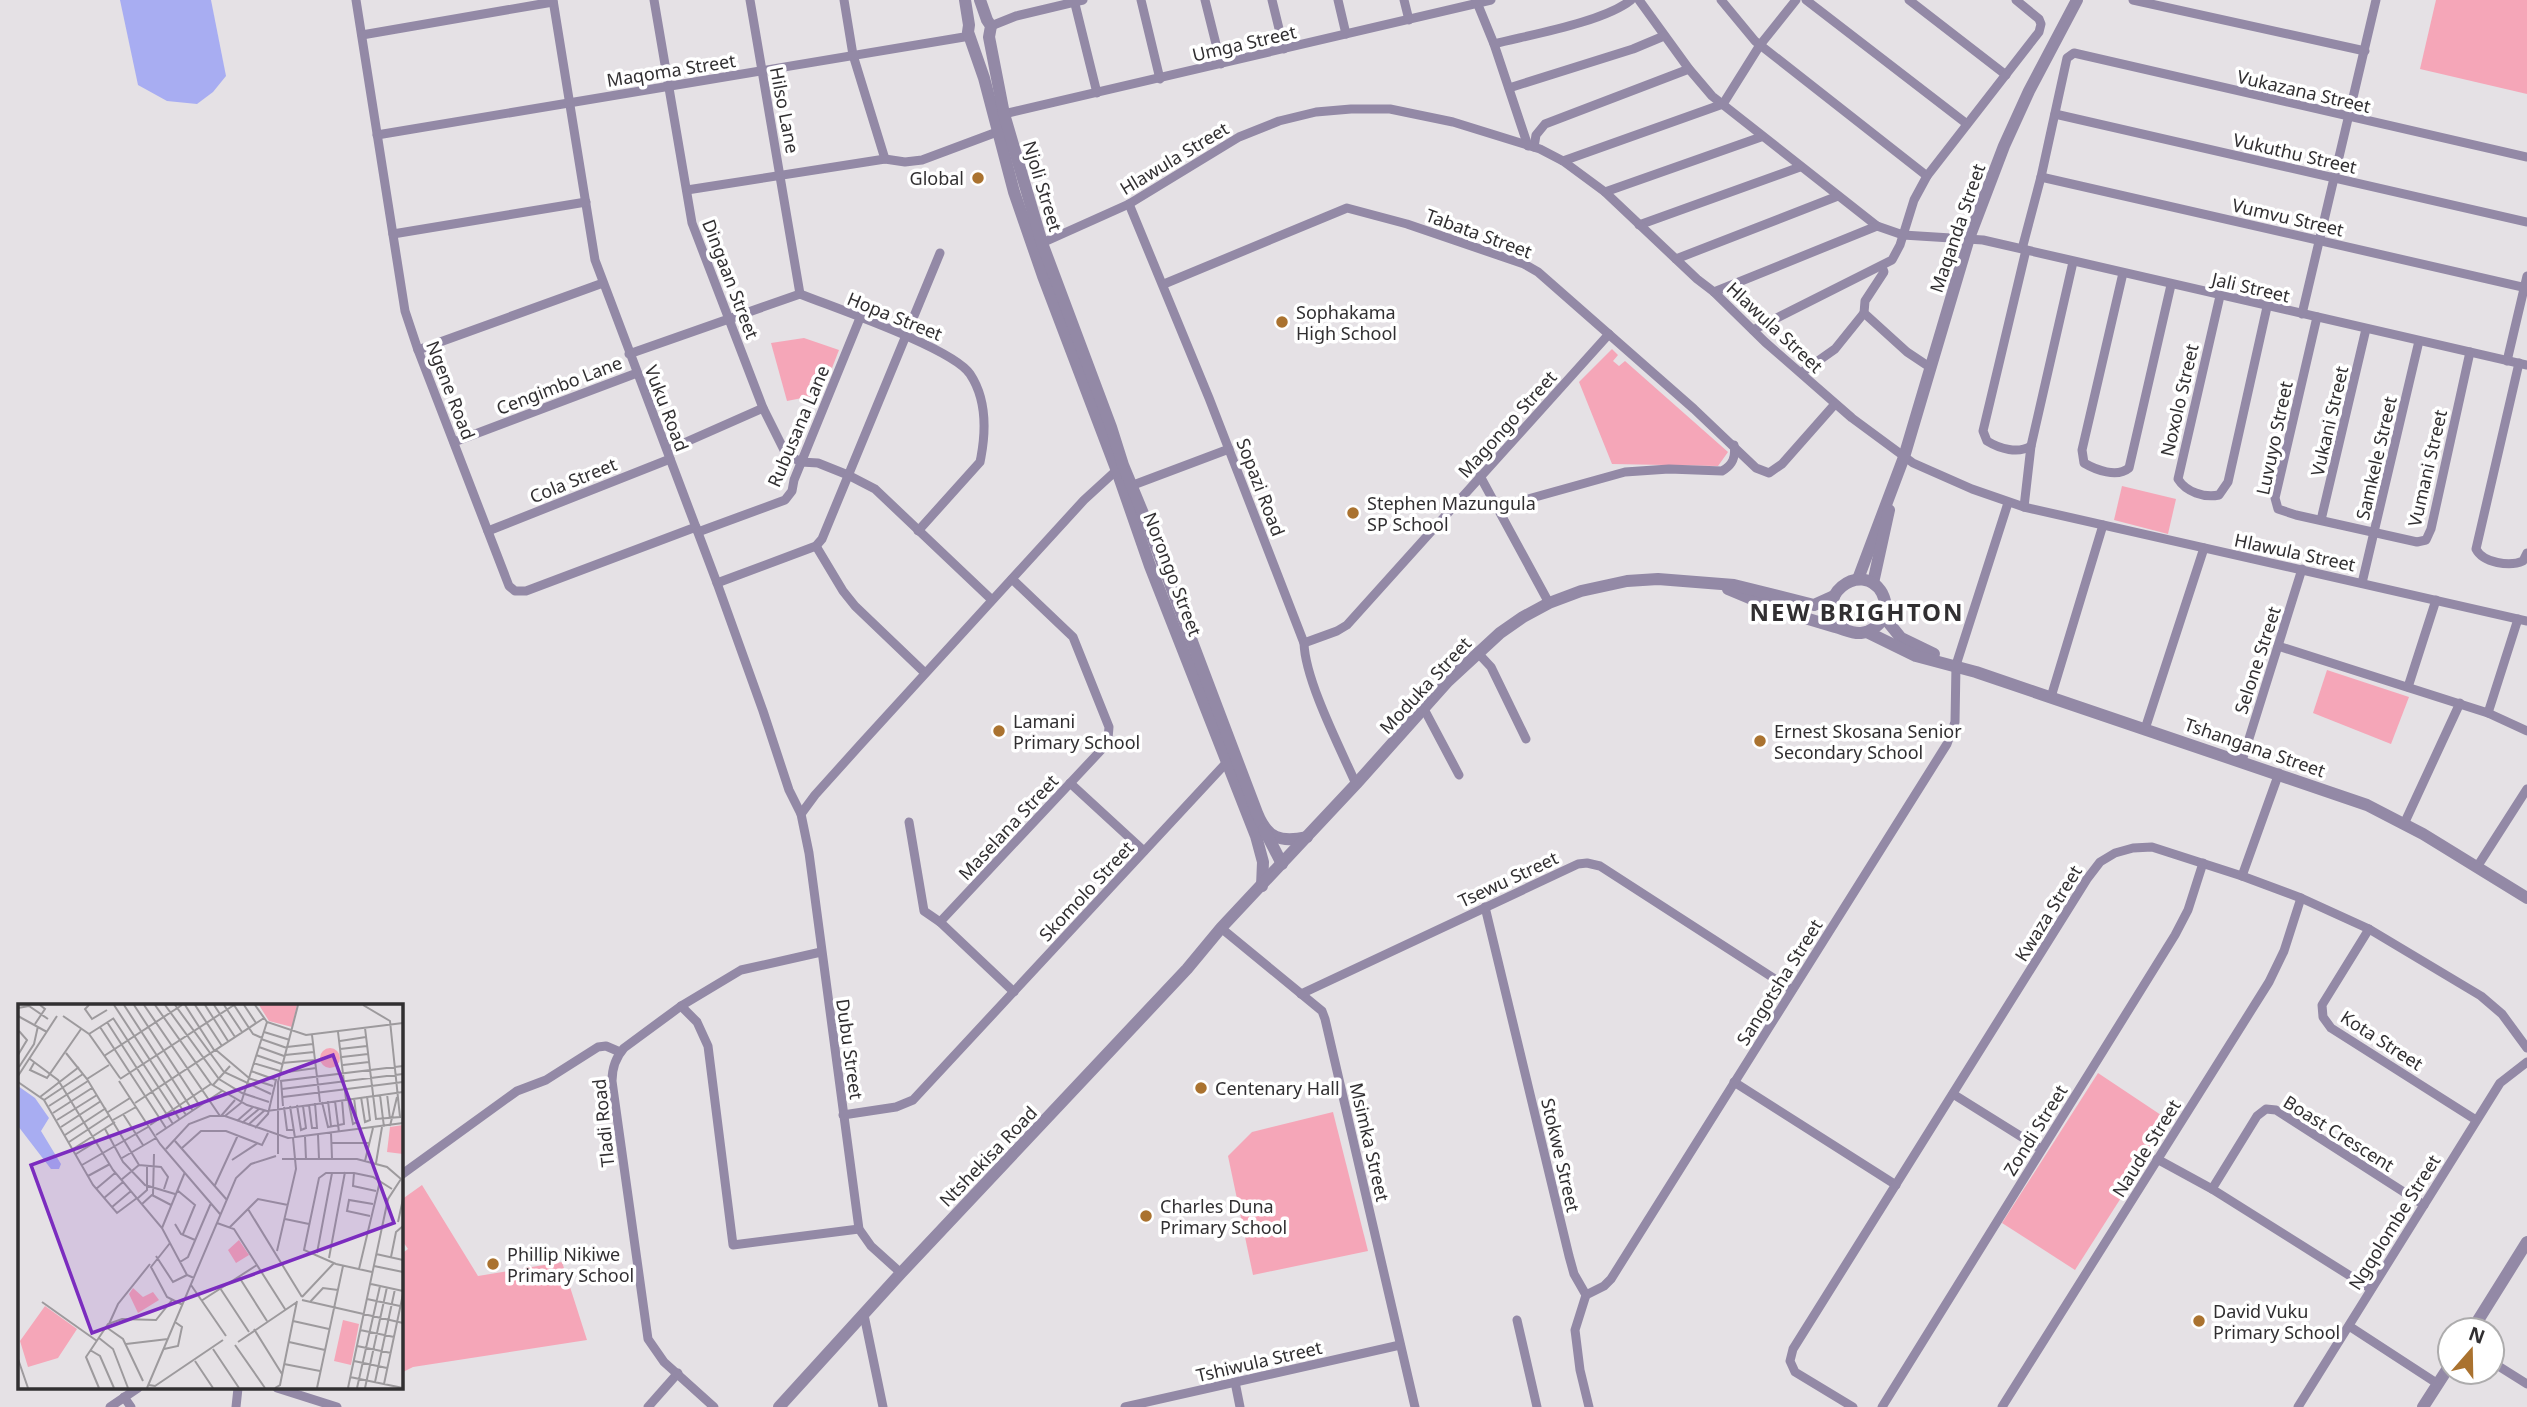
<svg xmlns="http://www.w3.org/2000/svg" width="2527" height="1407" viewBox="0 0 2527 1407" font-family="'Noto Sans',sans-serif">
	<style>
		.green { fill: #f5a6b8 }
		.water { fill: #a8adf2 }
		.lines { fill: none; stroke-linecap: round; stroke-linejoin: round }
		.minor { stroke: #9389a6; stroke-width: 9 }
		.tertiary { stroke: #9389a6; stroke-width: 12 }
		.poi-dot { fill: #aa722f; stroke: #fff; stroke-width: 2.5 }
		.labels { text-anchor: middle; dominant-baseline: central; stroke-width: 7; stroke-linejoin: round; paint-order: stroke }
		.street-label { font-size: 18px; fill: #312f31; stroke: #fff }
		.poi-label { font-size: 18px; fill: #312f31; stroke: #fff; text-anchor: start }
		.district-label { font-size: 24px; font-weight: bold; letter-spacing: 2px; fill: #312f31; stroke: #fff }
		.inset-road { fill: none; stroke: #9d9a9d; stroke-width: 2 }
		.view { fill: #7b2cbf; fill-opacity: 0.15; stroke: #7b2cbf; stroke-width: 3.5 }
		.inset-edge { fill: none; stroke: #312f31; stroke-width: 3.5 }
	</style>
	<rect width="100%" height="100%" fill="#e5e1e5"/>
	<g class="green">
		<path d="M2436,0H2527V94L2420,69Z"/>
		<path d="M804,338L839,350L822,394L787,401L771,343Z"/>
		<path d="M1612,349L1618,355L1613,361L1619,366L1625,361L1728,452L1718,466L1612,464L1579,382Z"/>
		<path d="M2122,486L2176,499L2168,534L2114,520Z"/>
		<path d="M2327,670L2409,697L2391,744L2313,713Z"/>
		<path d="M2098,1073L2170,1121L2075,1270L2002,1223Z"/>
		<path d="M1333,1112L1368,1251L1253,1275L1228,1156L1252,1132Z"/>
		<path d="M422,1185L478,1276L562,1262L587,1340L413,1367L401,1373V1254L408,1249L401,1239V1200Z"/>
	</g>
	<path class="water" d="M120,0H211L226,76L213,92L197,104L167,101L138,85Z"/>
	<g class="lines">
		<g class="minor">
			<path d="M356,0L405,311L418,350L509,586L515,591H526L696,527"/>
			<path d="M553,0L595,260L717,583L763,711L789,790L801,814L809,853L859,1229L871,1246L901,1273"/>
			<path d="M654,0L692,223L763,408L786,454L801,462L818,463L848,475L875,489L992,600"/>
			<path d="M750,0L800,294"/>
			<path d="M844,0L853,55L885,159"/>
			<path d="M1074,0L1097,93"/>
			<path d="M1141,0L1160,79"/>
			<path d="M1205,0L1221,64"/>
			<path d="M1272,0L1284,49"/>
			<path d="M1338,0L1346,34"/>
			<path d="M1404,0L1409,20"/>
			<path d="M1476,0L1494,44L1528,146"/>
			<path d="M1639,0L1689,69L1712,96L1877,226L1903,235L1983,240L2527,365"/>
			<path d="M1721,0L1755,41L1927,176"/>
			<path d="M1806,0L1967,124"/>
			<path d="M1909,0L2006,75"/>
			<path d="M2133,0L2365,51"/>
			<path d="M991,26L1016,16L1083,0"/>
			<path d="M362,35L553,2"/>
			<path d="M1494,44C1529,35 1604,22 1631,0"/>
			<path d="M1509,88L1633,49L1664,36"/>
			<path d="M1004,114L1491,0"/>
			<path d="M2055,114L2527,222"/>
			<path d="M377,135L970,36"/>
			<path d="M1534,147L1536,135L1545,124L1689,69"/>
			<path d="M1563,161L1723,104L1760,45L1796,0"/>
			<path d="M2041,177L2527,288"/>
			<path d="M687,190L885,159L905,162L922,160L997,132"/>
			<path d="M1605,192L1761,137"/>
			<path d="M1129,204L1209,398L1304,643C1305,680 1340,748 1356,784"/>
			<path d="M1639,225L1800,167"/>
			<path d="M393,234L586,202"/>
			<path d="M1042,243L1129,204L1239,137L1279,121L1316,112L1351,109H1390L1453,122L1540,149L1563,161L1605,192L1697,279L1714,292L1765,342L1852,418L1913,463L1972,489L2024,507L2527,621"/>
			<path d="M2022,249L2041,177L2067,58L2074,53L2527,157"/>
			<path d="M2026,250L1983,431L1987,441C2000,449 2018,454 2031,446"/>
			<path d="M1676,259L1838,196"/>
			<path d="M1882,267L1884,272L1865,301L1864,313L1907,352L1931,368"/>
			<path d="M2123,273L2082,450L2084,463C2096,470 2117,478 2129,468L2171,285"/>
			<path d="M1164,284L1347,208L1407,224L1524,264L1538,272L1694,409L1756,468L1769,473L1782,464L1835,404"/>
			<path d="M1714,292L1877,226"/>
			<path d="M2220,296L2178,479C2186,492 2204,498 2219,495L2228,482L2267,307"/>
			<path d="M2302,314L2376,0"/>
			<path d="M2317,317L2275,498L2278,509L2296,515L2417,542L2426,540L2431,529L2470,352"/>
			<path d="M1753,330L1892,260L1900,245L1914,200L1927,176L2039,32L2041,24L2039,19L2016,0"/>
			<path d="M418,350L603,283"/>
			<path d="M629,354L800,294C835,308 953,348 970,374C986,398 986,430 981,457L980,462L918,531"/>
			<path d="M2507,361L2527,276"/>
			<path d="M2519,363L2476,549C2483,563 2510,567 2523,561L2527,553"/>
			<path d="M1801,373L1835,349L1864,313"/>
			<path d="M454,442L637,373"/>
			<path d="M668,450L763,408"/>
			<path d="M1480,476L1549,603"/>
			<path d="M1128,487L1229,449"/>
			<path d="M1499,507L1625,472L1669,469L1722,471C1733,465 1736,457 1734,445"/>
			<path d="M2024,507L2031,446L2073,262"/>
			<path d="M2321,520L2366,329"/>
			<path d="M488,531L670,459"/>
			<path d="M698,532L785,500L792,491L794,480L860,318"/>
			<path d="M816,546L843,591L855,606L925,673"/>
			<path d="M717,583L816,546L822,539L940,253"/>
			<path d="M2362,583L2419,341"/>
			<path d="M1304,643L1337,631L1347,625L1609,334"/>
			<path d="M2278,646L2488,713L2527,731"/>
			<path d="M1477,652L1491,667L1526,739"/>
			<path d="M2408,687L2436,600"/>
			<path d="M2051,697L2103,525"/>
			<path d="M1424,709L1459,775"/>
			<path d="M2488,713L2518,619"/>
			<path d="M2145,729L2204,548"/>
			<path d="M2242,761L2302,569"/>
			<path d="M1070,783L1144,851"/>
			<path d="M801,814L815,795L860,745L1084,500L1119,468"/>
			<path d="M909,822L924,911L940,922L1014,992"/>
			<path d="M2404,824L2460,703"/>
			<path d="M2477,867L2527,789"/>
			<path d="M2242,876L2279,773"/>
			<path d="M1485,907L1569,1256L1574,1274L1586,1295L1575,1330L1580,1370L1589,1407"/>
			<path d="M940,922L1104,747L1108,739L1109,727L1073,637L1012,579"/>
			<path d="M1221,928L1322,1011L1325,1019L1415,1407"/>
			<path d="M2369,929L2322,1005L2323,1017L2331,1028L2476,1120"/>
			<path d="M1301,994L1578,864L1587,863L1600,866L1792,990"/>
			<path d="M681,1006L697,1022L708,1046L733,1245L859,1229"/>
			<path d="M1734,1082L1896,1185"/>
			<path d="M1953,1094L2041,1149"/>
			<path d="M843,1115L896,1107L913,1100L1228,761"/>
			<path d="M2157,1159L2212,1189"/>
			<path d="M401,1175L517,1091L546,1080L598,1047L606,1046L620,1052"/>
			<path d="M2371,1289L2212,1189L2257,1116L2266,1109L2276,1110L2424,1205"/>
			<path d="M1586,1295L1604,1286L1611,1279L1947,744L1955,722L1956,665L2008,503"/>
			<path d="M864,1315L883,1407"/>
			<path d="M1517,1320L1537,1407"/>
			<path d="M2349,1326L2438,1384"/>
			<path d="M2492,1362L2527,1384"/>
			<path d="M1235,1382L1240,1407"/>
			<path d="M277,1388L337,1407"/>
			<path d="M124,1397L131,1407"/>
			<path d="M110,1407L138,1388"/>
			<path d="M236,1407L238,1388"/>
			<path d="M648,1407L678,1373"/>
			<path d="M714,1407L664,1362L648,1339L612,1081C612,1068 616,1057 624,1048L681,1006L741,970L821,952"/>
			<path d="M1125,1407L1400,1345"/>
			<path d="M1853,1407L1795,1372L1790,1361L1793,1349L2087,879L2100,862L2115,853L2133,848L2152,847L2242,876L2301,898L2369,929L2481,996L2502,1014L2527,1048"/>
			<path d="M1882,1407L2175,935L2188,910L2203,863"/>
			<path d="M2002,1407L2269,982L2284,951L2301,898"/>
			<path d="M2298,1407L2500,1083L2527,1062"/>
		</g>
		<g class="tertiary">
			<path d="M965,0L969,25L968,32L984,78L1014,192L1043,276L1117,471L1150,566L1256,836L1263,862L1262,886"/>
			<path d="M980,0L987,20L991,26L989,37L1004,114L1042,243L1111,427L1123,465L1149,528L1257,813C1267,838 1280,843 1307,837"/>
			<path d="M1858,579L1904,457L1969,238L2004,146L2029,91L2077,0"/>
			<path d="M1873,583L1889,510"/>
			<path d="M1728,589C1762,604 1799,617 1835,627C1844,629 1852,634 1861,633C1870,632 1879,626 1883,618C1887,610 1886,601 1882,593C1862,558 1807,599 1845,629"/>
			<path d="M1884,617L1901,638L1934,654"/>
			<path d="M1867,632L1916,656L1976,672L2367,805L2423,834L2527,898"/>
			<path d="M1264,829L1282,864"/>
			<path d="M2472,1330L2527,1242"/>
			<path d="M779,1407L901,1273L1187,969L1221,928L1356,784L1448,681L1500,633L1523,617L1549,603L1581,591L1627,581L1658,579L1734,585L1814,605L1834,596"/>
			<path d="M2423,1407L2450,1365"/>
		</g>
	</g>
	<g class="poi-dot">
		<circle cx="978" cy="178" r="7"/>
		<circle cx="1282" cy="322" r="7"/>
		<circle cx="1353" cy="513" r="7"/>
		<circle cx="999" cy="731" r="7"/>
		<circle cx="1760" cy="741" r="7"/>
		<circle cx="1201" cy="1088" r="7"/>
		<circle cx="1146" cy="1216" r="7"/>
		<circle cx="493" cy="1264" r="7"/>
		<circle cx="2199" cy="1321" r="7"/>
	</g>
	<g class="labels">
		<g class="street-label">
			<text transform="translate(1244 43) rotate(-13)">Umga Street</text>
			<text transform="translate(671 70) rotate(-9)">Maqoma Street</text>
			<text transform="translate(2304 91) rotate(13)">Vukazana Street</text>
			<text transform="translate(785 110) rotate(79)">Hilso Lane</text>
			<text transform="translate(2295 153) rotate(13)">Vukuthu Street</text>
			<text transform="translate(1174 158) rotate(-31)">Hlawula Street</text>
			<text transform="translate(1043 186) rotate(73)">Njoli Street</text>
			<text transform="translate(2288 217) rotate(13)">Vumvu Street</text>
			<text transform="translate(1957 228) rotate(-71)">Maqanda Street</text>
			<text transform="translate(1479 233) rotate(20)">Tabata Street</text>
			<text transform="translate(731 279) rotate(69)">Dingaan Street</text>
			<text transform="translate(2251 287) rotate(13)">Jali Street</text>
			<text transform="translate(895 316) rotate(22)">Hopa Street</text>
			<text transform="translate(1775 327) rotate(43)">Hlawula Street</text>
			<text transform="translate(559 385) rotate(-21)">Cengimbo Lane</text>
			<text transform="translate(451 390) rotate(69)">Ngene Road</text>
			<text transform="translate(2179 400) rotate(-77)">Noxolo Street</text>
			<text transform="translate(667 408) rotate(69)">Vuku Road</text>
			<text transform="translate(2329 421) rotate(-77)">Vukani Street</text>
			<text transform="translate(1507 424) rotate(-48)">Magongo Street</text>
			<text transform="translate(798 426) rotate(-67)">Rubusana Lane</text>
			<text transform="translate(2274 438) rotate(-78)">Luvuyo Street</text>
			<text transform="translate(2376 458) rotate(-77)">Samkele Street</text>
			<text transform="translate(2427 468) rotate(-77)">Vumani Street</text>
			<text transform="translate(573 480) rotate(-22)">Cola Street</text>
			<text transform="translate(1261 487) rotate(69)">Sopazi Road</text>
			<text transform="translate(2295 552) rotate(12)">Hlawula Street</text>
			<text transform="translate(1173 574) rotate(69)">Norongo Street</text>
			<text transform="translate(2257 660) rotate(-72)">Selone Street</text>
			<text transform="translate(1425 685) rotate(-47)">Moduka Street</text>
			<text transform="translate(2255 747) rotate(19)">Tshangana Street</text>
			<text transform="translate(1008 827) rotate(-47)">Maselana Street</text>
			<text transform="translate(1508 879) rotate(-25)">Tsewu Street</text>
			<text transform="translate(1086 891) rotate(-47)">Skomolo Street</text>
			<text transform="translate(2048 913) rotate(-58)">Kwaza Street</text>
			<text transform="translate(1779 982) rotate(-58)">Sangotsha Street</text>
			<text transform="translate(2382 1040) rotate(33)">Kota Street</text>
			<text transform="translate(850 1049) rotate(82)">Dubu Street</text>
			<text transform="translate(603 1123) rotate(-96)">Tladi Road</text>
			<text transform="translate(2035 1130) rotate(-58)">Zondi Street</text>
			<text transform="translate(2339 1133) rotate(32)">Boast Crescent</text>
			<text transform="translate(1370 1142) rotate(77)">Msimka Street</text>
			<text transform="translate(2146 1148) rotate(-58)">Naude Street</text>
			<text transform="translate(1561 1155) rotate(77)">Stokwe Street</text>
			<text transform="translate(988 1156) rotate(-46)">Ntshekisa Road</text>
			<text transform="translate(2394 1222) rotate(-58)">Ngqolombe Street</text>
			<text transform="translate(1259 1361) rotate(-13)">Tshiwula Street</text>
		</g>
		<g class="poi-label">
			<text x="964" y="178" text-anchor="end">Global</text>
			<text x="1296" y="312">Sophakama<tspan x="1296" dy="21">High School</tspan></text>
			<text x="1367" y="503">Stephen Mazungula<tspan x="1367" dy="21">SP School</tspan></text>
			<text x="1013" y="721">Lamani<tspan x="1013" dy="21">Primary School</tspan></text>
			<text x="1774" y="731">Ernest Skosana Senior<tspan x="1774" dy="21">Secondary School</tspan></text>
			<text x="1215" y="1088">Centenary Hall</text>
			<text x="1160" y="1206">Charles Duna<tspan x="1160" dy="21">Primary School</tspan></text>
			<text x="507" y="1254">Phillip Nikiwe<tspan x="507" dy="21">Primary School</tspan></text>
			<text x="2213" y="1311">David Vuku<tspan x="2213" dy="21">Primary School</tspan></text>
		</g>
		<g class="district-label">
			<text x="1857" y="611">NEW BRIGHTON</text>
		</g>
	</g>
	<g transform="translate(18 1004)">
		<rect width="385" height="385" fill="#e5e1e5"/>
		<path d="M241,1H279L274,23L251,17ZM302 54a10 10 0 1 1 20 0a10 10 0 1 1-20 0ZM385,121V150L369,148L372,123ZM221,236L231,251L218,259L210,246ZM115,284L125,293L135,288L141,296L120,309L111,290ZM27,302L59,325L40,354L10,363L2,337ZM325,316L341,320L333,361L316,357Z" fill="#f5a6b8"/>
		<path d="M0,82L17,94L31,114L23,127L43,160L41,165H33L0,122Z" fill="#a8adf2"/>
		<path class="inset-road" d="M71,1L67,5L74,15L89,6M96,1L168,111M106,1L175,107M116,1L182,102M126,1L202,112M137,1L193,80L229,101L249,107L385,88M147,1L201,75L224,89L251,98M157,1L206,68L253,90M167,1L196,46M177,1L204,42M187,1L210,37M196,1L217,33M206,1L224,28M216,1L235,30L244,34M226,1L238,19M237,1L249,18L288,31L385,19M345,1L372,17L382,113L358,115L347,24M0,4L11,2L30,15M0,12L29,28M45,12L71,30L102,74M95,14L162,116M89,18L155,120M17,20L27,5L22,1M82,23L148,124M246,28L272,36M320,28L328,95M71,30L96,14M294,31L302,98M243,35L269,44M322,37L348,33M241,43L266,52M269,43L295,40M322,45L349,42M198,46L231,74M48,49L69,75L121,161M0,51L9,36L1,27M238,51L264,60M267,51L296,48M86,52L164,1M324,53L350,50M12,55L40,76L95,166L144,224L169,271L176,274M16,59L12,66L29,74L63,25M235,59L262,67M264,59L297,56M325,61L351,58M1,63L16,40L20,22M233,67L258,76L250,110L237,124M262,69L298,64M0,72L39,12M230,74L255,82M69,75L91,61M102,75L216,1M101,77L142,140L202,210M0,78L26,96L75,181L99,209L119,194M195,81L212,62M264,85L385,70M369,90L372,115M362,91L366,123M22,93L61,63M265,93L385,78M343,93L347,118L352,116L349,92M330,95L335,120L339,118L336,94M26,96L65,70M310,97L313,122M317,97L321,128M304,98L310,123L326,120L324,96M117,99L246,14M279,101L283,126L288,124L285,102M291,101L294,124H299L297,99M31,102L70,77M265,102L263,77L385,62M272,102L277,134M266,103L269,126H275M90,108L112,94M35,109L74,84M105,110L125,141M203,112L217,96M207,112L223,99L249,18M39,116L79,91M95,116L118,103M219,117L235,103M224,119L241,105M132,121L193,80M230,121L247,106M372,122L379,93M43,123L83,97M87,125L105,158L127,181L157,190M313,129L314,154M47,131L88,104M138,131L204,87M300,131L301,155M287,133L288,155M157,137L209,196M51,138L92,111M313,139H351M164,144L183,127H208L244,141L250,129M55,145L97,118M148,145L171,120L192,112H207L270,134L385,119M58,150L79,137M260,150V78L280,1M104,154L138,134M264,155H339L369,163L383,175M214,156L240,139M347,157L355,124M358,159L364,123M64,161L130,123M336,169L335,182L358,187M70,172L92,160M103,176L121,161L143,163L150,173L146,185M197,181L220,131M78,185L97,169M159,186L177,201L165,230M134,191L153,201M86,194L105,178M120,194L129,186V162M124,200L135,190L136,150M94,203L113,187M230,205L284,293M352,212L329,207L331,196L355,200M267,215L291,220M380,218L385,195M199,219L216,225L267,305M157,220L163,230L177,236M212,223L240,195L270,201M144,224L167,168M152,239L133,263L149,293L165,301M259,247L278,165L275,134M299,249L314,169M358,250L385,256M138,252L155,278L169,271M373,253L378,228L385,222M311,254L327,168M162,258L170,253L193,199M356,262L385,268M341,265L362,177M354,268L318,260L286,246L301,174L308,169H336L355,173L374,185M221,273L249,317M353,280L385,287M173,281L208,332M202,284L231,328M284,293L316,259M349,295L382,302M284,296L385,319M183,297L239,261M24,298L79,337M292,298L305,284L320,286M275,317L311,325M91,320L100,300L132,260M88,323L105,335L125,377M236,325L264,370M342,326L376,333M81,334L95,345L110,384M220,338L279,298M271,338L307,346M108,340L150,335M217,341L247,384M339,342L373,349M146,345L160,342L164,323L157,318M195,345L221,384M72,346L82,352L96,384M0,355L10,384M177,357L195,384M336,357L369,364M266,360L302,367M332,373L385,384M357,378L377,285M366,380L385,290M131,381L137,382L205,336M81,384L68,353L90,320L104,315L138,316L154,296M129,384L218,174L233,160L258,152M257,384L262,381L279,297M299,384L325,262M330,384L370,195L383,175M339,384L362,282M347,384L369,283"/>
		<path class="view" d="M315,51L376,219L74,329L13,161Z"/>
		<rect width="385" height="385" class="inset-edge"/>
	</g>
	<g transform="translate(2471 1351) rotate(20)"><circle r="33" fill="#ffffff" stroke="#adacad" stroke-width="2"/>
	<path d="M0-5L12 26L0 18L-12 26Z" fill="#aa722f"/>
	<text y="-10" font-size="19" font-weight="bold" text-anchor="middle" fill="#312f31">N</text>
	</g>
</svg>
